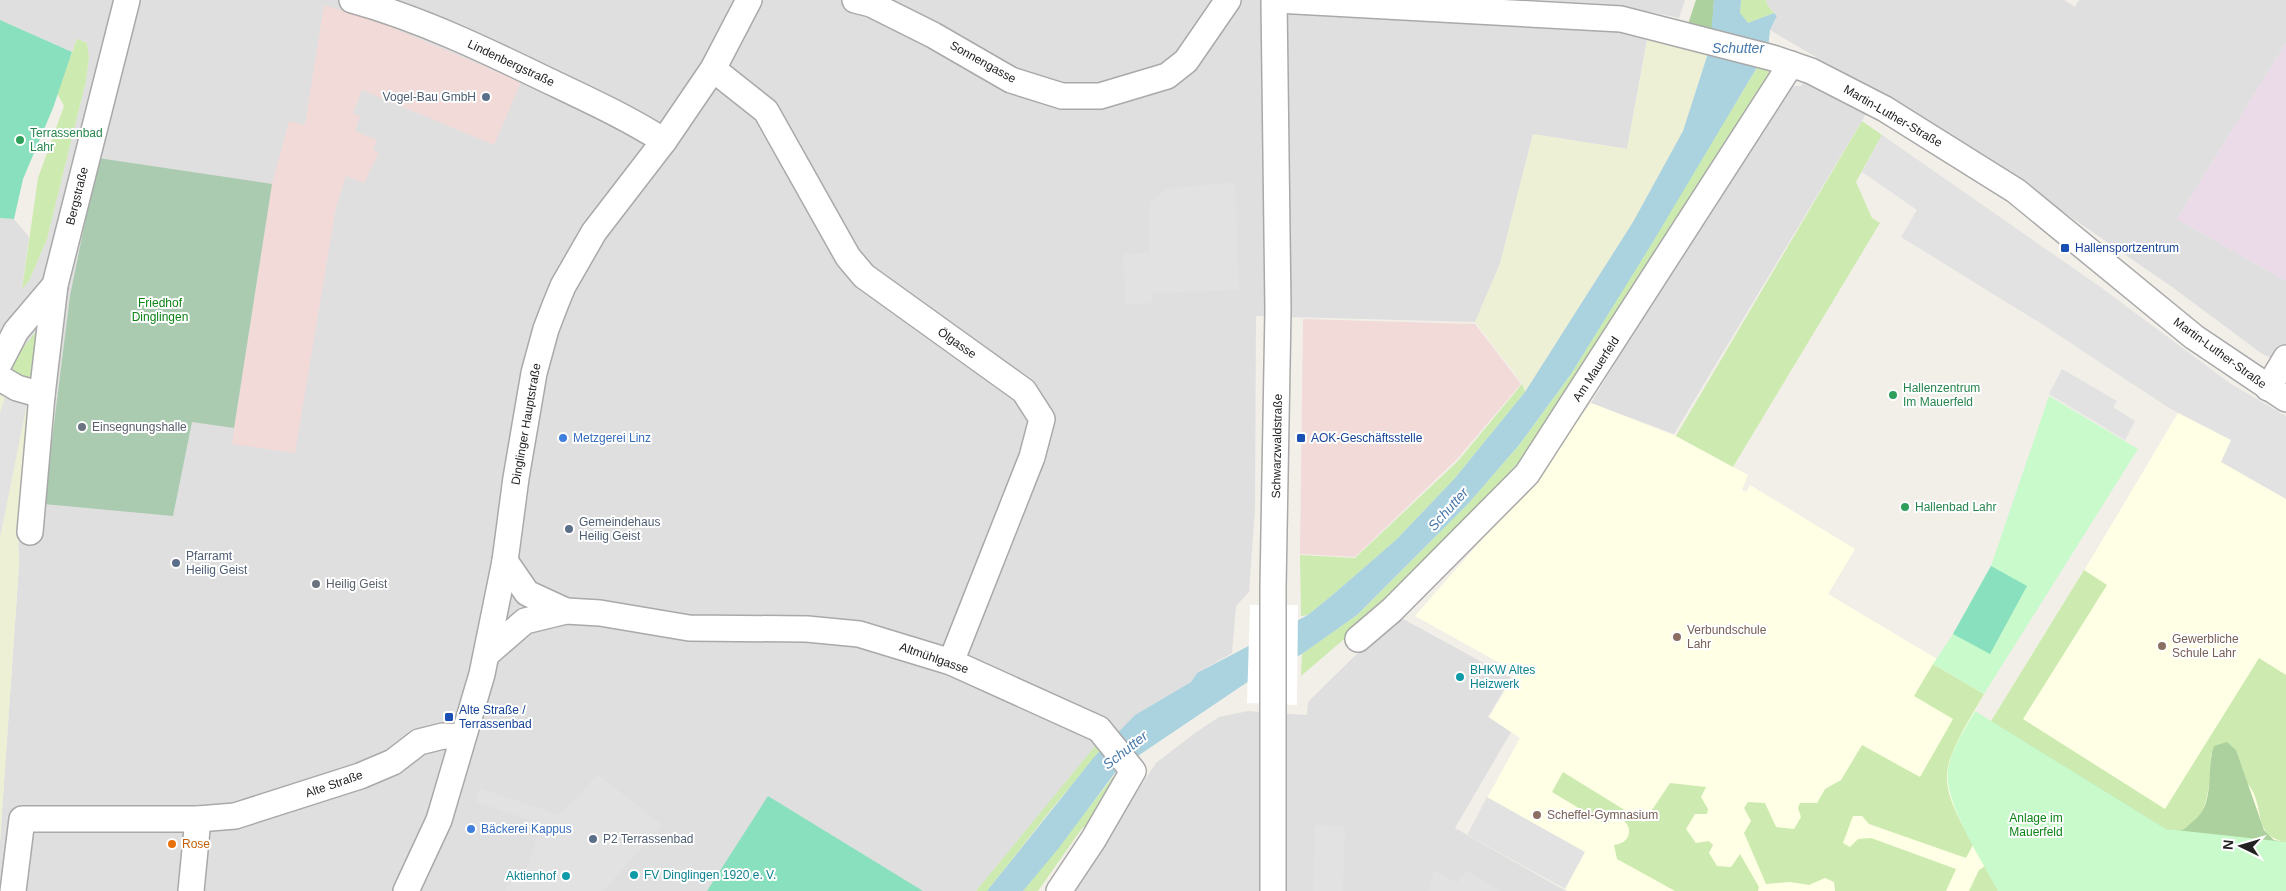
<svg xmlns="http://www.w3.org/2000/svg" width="2286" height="891" viewBox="0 0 2286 891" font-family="Arial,sans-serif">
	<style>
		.residential { fill: #e0dfdf }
		.commercial { fill: #f2dad9 }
		.industrial { fill: #ebdbe8 }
		.education { fill: #ffffe5 }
		.farmland { fill: #eef0d5 }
		.grass { fill: #cdebb0 }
		.forest { fill: #add19e }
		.cemetery { fill: #aacbaf }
		.park { fill: #c8facc }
		.pitch { fill: #88e0be }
		.parking { fill: #e2e2e2 }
		.water { fill: #aad3df }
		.pier { fill: #fff }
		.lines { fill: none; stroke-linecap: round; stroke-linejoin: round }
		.minor-casing { stroke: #a9a9a9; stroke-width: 28 }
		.minor { stroke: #fff; stroke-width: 25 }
		.service-dot { fill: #5c6f8a; stroke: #fff; stroke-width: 2 }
		.leisure-dot { fill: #2e9e5b; stroke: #fff; stroke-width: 2 }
		.transit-dot { fill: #1a4fb4; stroke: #fff; stroke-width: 2 }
		.worship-dot { fill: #6b7280; stroke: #fff; stroke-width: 2 }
		.shop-dot { fill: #3f7fe0; stroke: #fff; stroke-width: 2 }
		.education-dot { fill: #8d6e63; stroke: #fff; stroke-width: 2 }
		.culture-dot { fill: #0f9aa8; stroke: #fff; stroke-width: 2 }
		.food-dot { fill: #e8710a; stroke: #fff; stroke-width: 2 }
		.labels { text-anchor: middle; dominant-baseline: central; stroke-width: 4; stroke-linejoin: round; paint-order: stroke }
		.street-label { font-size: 12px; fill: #222; stroke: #fff }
		.service-label { font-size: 12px; fill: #4e5e75; stroke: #fff; text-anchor: start }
		.leisure-label { font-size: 12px; fill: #27864d; stroke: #fff; text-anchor: start }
		.transit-label { font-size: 12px; fill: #164399; stroke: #fff; text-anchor: start }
		.park-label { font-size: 12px; fill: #0c8416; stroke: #fff }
		.worship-label { font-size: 12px; fill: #5b616d; stroke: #fff; text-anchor: start }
		.shop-label { font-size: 12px; fill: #366cbe; stroke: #fff; text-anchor: start }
		.education-label { font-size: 12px; fill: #785e54; stroke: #fff; text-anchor: start }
		.culture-label { font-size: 12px; fill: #0d838f; stroke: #fff; text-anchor: start }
		.food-label { font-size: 12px; fill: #c56008; stroke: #fff; text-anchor: start }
		.water-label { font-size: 14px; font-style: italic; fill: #4a7aab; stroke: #fff }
	</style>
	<rect width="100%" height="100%" fill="#f2efe9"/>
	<g class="residential">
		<path d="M0,0H1685L1679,18L1652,12L1627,149L1533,134L1500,264L1475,322L1256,316L1255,509L1249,592L1236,606L1232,653L1197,673L1191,682L1135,715L1026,832L976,891H0V841L19,564L18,525L21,488L13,399L0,395V218L14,219L29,237L22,288L29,281L47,239L86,81L89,57L87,43L77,39L72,52L0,20Z"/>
		<path d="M1766,0H2064L2075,7L2079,0H2286V43L2177,219L2286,281V366L2261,353L2172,287L1991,162L1878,94L1674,434L1591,403L1782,86H1801L1819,59L1770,30L1777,16L1768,6Z"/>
		<path d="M1396,615L1511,678L1488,717L1511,732L1455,828L1566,891H1072L1156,763L1195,733L1219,717L1248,711L1307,715L1308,702Z"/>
	</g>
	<g class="commercial">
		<path d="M324,5L372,19L521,82L494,145L362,90L353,113L360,116L355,131L377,140L373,150L379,153L364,183L346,176L336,207L295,453L232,444L272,184L289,121L305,125Z"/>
		<path d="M1303,319L1475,324L1521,384L1457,459L1355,557L1300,554Z"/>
	</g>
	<path class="industrial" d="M2286,43V281L2177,219Z"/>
	<g class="education">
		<path d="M1591,403L1676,436L1748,475L1742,490L1746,492L1750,485L1855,549L1828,594L1937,659L1934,664L1984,694L1954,750L1988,872L1998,891H1568L1467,835L1520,738L1489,717L1516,672L1415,616L1514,503Z"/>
		<path d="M2178,413L2231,440L2222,462L2286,499V842L2182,830L1991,721L2094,554Z"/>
	</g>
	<g class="farmland">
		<path d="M1648,37L1710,47L1683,131L1633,222L1525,392L1522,383L1475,322L1500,264L1533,134L1627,149Z"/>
		<path d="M0,395L27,404L32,413L18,525L19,564L0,841Z"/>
	</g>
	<g class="grass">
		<path d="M1741,0H1766L1768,6L1774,13L1748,23L1740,14Z"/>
		<path d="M77,39L87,43L89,57L86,81L47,239L29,281L22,289L38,178L64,106L57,93Z"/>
		<path d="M1760,63L1772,66L1770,73L1671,234L1566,399L1522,458L1444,546L1343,640L1301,676L1302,654L1357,615L1468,504L1519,445L1571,374Z"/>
		<path d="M1862,121L1882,135L1856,182L1872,218L1880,223L1733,467L1676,436Z"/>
		<path d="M42,324L36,377L28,382L16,375L11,363Z"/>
		<path d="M1522,384L1525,392L1455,478L1397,539L1336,592L1308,615L1301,616L1300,555L1355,558L1458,461Z"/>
		<path d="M2084,570L2107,585L2023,719L2165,809L2259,658L2286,675V842C2252,836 2265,808 2250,787C2242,776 2222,763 2211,754C2210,777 2210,823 2182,830C2177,831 2170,829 2166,829L1991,721Z"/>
		<path d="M1933,664L1984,694C1972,716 1945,755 1947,780C1948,802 1963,825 1973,845L1966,858L1869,824L1862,816H1853L1843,843L1850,847L1858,839L1871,838L1956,869L1946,891H1835L1834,882L1825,878L1809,885L1790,882L1766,884L1744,833L1751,821L1744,808L1748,802L1765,803L1776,827L1794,829L1801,817L1798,808L1800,803H1817L1825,789L1841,780L1862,745L1920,777L1953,719L1914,696Z"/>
		<path d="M1096,745L1101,750L1050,811L987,891H976Z"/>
		<path d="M1120,768L1091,831L1083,827L1038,891H1023Z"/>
		<path d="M1563,772L1644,822L1670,783L1706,787L1701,797L1708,809L1707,814H1695L1686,829L1696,843L1709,841L1713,845L1709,853L1717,866L1731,867L1740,854L1759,887L1758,891H1675L1617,859L1614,845C1641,842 1628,806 1605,824L1552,792Z"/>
		<path d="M1985,866L1998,891H1969L1979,870Z"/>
	</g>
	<g class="forest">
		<path d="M1696,0H1714L1712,32L1688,24Z"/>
		<path d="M1991,721L2166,829C2170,829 2177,831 2182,830C2185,829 2189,825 2191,823C2217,805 2205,771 2214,746L2227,742L2236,750L2264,830L2274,840L2286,842V863L1961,782Z"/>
	</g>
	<path class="cemetery" d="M98,158L272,184L234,428L192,422L173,516L44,504L70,296Z"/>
	<g class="park">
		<path d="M2049,396L2138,449L1984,694L1933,664L1953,634L1991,566Z"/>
		<path d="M1975,711L2166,829L2286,842V891H1998C1983,862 1943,802 1948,770C1951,749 1965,729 1975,711Z"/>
	</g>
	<g class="pitch">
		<path d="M0,20L72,52L53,108L23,179L14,219L0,218Z"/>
		<path d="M1991,566L2027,586L1990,654L1953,634Z"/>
		<path d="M768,796L923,891H707Z"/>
	</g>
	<g class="parking">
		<path d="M1882,135L2099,286L2231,384L2286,416V499L2221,462L2231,440L2169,408L2045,326L1901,237L1917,210L1862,172Z"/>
		<path d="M1235,182L1239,290L1152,293V303L1126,304L1123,254L1150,253V203L1167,189Z"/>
		<path d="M2062,369L2117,401L2113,407L2135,421L2125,440L2049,394Z"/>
		<path d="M5,397L27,404L0,538V413Z"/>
		<path d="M597,774L662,825L603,891H505L513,875L523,880L542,824L476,802L480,788L559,815L582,793Z"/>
		<path d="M1487,797L1585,852L1565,889L1467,835Z"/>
		<path d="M1315,825L1345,826L1343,891H1313Z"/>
		<path d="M1434,870L1457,883L1466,870L1501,891H1428Z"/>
	</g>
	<path class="water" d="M1714,0H1741L1740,13L1748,23L1774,13L1777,16L1770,30L1768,49L1651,245L1571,374L1519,445L1468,504L1357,615L1302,654L1249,681L1117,770L1058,849L1023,891H987L1095,756L1135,715L1191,682L1197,673L1308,615L1336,592L1397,539L1455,478L1525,392L1633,222L1683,131L1710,47Z"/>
	<path class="pier" d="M1250,605H1298L1297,705L1247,703Z"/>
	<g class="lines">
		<defs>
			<g id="minor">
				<path d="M352,0C421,19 485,50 549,81C589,100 628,118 664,141"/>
				<path d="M855,0L871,4L933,35L1011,80L1062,96H1100L1167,76L1186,61L1228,0"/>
				<path d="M1277,0L1621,19L1773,58L1811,71L1885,109L2016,191L2194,337L2286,399"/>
				<path d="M713,69L766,111L848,257L864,276L1024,391L1042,419L1032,457L951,662"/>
				<path d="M0,362L16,331L55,285"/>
				<path d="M0,378L17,388L42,395"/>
				<path d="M2268,388L2286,358"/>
				<path d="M30,532L42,395L55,285L127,0"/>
				<path d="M505,561L527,593L566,611"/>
				<path d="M1358,639L1392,610L1527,474L1791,64"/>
				<path d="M488,653L525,621L566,611L600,613L689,628L807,629L859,634L951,662L1099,729L1133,771L1093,840L1059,891"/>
				<path d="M13,891L22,819H198L235,816L360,776L393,762L419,742L443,736L463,737"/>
				<path d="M191,891L198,819"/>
				<path d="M406,891L439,820L482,674L505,561L516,478L534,373L546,329L556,303L563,286L594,232L664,141L713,69L749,0"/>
				<path d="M1273,891V587L1278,310L1274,0"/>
			</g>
		</defs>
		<use href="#minor" class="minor-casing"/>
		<use href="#minor" class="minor"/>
	</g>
	<g class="service-dot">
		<circle cx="486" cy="97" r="5"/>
		<circle cx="569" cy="529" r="5"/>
		<circle cx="176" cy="563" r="5"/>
		<circle cx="593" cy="839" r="5"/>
	</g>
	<g class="leisure-dot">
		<circle cx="20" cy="140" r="5"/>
		<circle cx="1893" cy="395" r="5"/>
		<circle cx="1905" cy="507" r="5"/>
	</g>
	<g class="transit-dot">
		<rect x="2060" y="243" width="10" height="10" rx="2.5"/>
		<rect x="1296" y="433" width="10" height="10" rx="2.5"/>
		<rect x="444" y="712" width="10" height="10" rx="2.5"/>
	</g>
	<g class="worship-dot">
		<circle cx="82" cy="427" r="5"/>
		<circle cx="316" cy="584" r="5"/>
	</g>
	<g class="shop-dot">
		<circle cx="563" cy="438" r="5"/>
		<circle cx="471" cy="829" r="5"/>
	</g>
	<g class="education-dot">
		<circle cx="1677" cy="637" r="5"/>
		<circle cx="2162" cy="646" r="5"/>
		<circle cx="1537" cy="815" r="5"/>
	</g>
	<g class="culture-dot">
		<circle cx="1460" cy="677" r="5"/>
		<circle cx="634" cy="875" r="5"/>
		<circle cx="566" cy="876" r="5"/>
	</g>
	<circle class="food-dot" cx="172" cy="844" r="5"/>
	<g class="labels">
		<g class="street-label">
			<text transform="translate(983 62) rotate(29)">Sonnengasse</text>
			<text transform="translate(511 63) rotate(25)">Lindenbergstraße</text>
			<text transform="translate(1893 116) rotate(30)">Martin-Luther-Straße</text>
			<text transform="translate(77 196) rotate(-76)">Bergstraße</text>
			<text transform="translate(957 343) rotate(35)">Ölgasse</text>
			<text transform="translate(2220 353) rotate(36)">Martin-Luther-Straße</text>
			<text transform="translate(1596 369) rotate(-57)">Am Mauerfeld</text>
			<text transform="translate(526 424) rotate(-80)">Dinglinger Hauptstraße</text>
			<text transform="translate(1277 446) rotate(-89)">Schwarzwaldstraße</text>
			<text transform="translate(934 658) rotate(19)">Altmühlgasse</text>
			<text transform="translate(334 784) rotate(-19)">Alte Straße</text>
		</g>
		<g class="service-label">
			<text x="476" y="97" text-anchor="end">Vogel-Bau GmbH</text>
			<text x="579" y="522">Gemeindehaus<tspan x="579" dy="14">Heilig Geist</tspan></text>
			<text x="186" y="556">Pfarramt<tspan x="186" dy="14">Heilig Geist</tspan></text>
			<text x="603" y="839">P2 Terrassenbad</text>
		</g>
		<g class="leisure-label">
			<text x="30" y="133">Terrassenbad<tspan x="30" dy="14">Lahr</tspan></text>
			<text x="1903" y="388">Hallenzentrum<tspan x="1903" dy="14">Im Mauerfeld</tspan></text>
			<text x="1915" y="507">Hallenbad Lahr</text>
		</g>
		<g class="transit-label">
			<text x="2075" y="248">Hallensportzentrum</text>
			<text x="1311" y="438">AOK-Geschäftsstelle</text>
			<text x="459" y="710">Alte Straße /<tspan x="459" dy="14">Terrassenbad</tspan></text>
		</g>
		<g class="park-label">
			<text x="160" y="303">Friedhof<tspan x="160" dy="14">Dinglingen</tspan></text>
			<text x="2036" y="818">Anlage im<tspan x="2036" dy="14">Mauerfeld</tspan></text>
		</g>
		<g class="worship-label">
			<text x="92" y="427">Einsegnungshalle</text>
			<text x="326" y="584">Heilig Geist</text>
		</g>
		<g class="shop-label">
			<text x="573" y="438">Metzgerei Linz</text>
			<text x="481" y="829">Bäckerei Kappus</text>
		</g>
		<g class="education-label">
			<text x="1687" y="630">Verbundschule<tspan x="1687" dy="14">Lahr</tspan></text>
			<text x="2172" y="639">Gewerbliche<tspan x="2172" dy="14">Schule Lahr</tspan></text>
			<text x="1547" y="815">Scheffel-Gymnasium</text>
		</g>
		<g class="culture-label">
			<text x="1470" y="670">BHKW Altes<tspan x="1470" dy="14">Heizwerk</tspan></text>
			<text x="644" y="875">FV Dinglingen 1920 e. V.</text>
			<text x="556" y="876" text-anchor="end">Aktienhof</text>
		</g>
		<g class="food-label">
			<text x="182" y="844">Rose</text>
		</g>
		<g class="water-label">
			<text x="1738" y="48">Schutter</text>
			<text transform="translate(1448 509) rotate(-48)">Schutter</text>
			<text transform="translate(1125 750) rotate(-38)">Schutter</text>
		</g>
	</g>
	<g transform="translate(2241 846) rotate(275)" stroke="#ffffff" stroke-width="4" paint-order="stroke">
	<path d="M0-4L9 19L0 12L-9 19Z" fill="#222222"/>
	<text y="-8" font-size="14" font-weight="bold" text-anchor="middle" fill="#222222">N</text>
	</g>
</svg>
